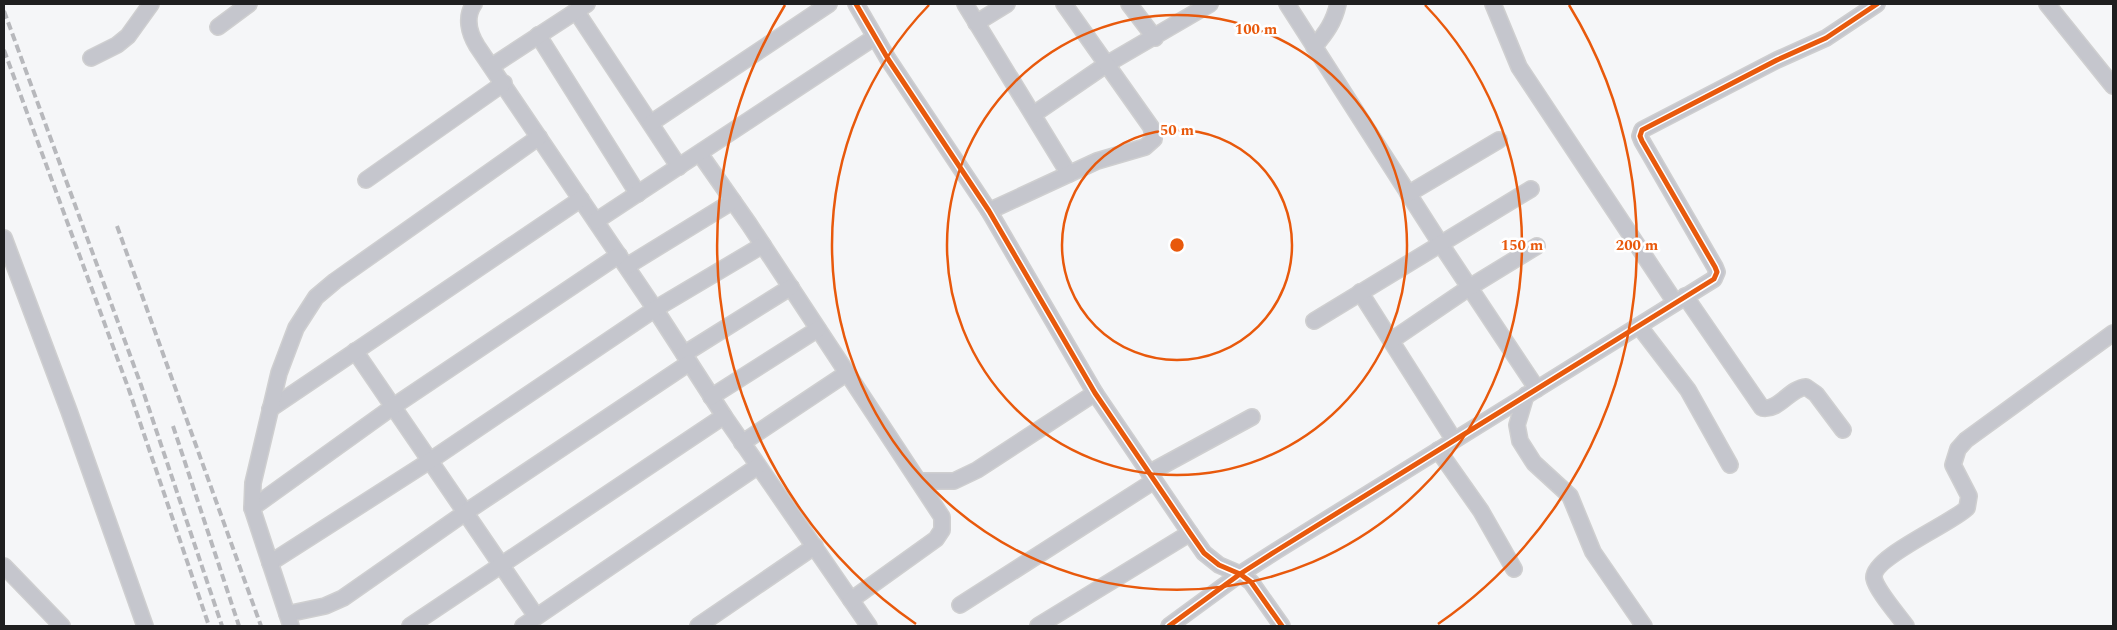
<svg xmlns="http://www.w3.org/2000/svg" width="2117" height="630" viewBox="0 0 2117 630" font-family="Spectral,serif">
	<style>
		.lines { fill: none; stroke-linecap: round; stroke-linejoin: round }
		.street-casing { stroke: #cfcfd0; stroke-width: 18 }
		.street { stroke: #c5c6cd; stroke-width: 15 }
		.rail { stroke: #b7b8bc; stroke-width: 4; stroke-dasharray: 8 4; stroke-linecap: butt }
		.cycleway-casing { stroke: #fff; stroke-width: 8 }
		.cycleway { stroke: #e8590c; stroke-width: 5 }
		.ring { fill: none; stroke: #e8590c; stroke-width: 2.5 }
		.centre { fill: #e8590c; stroke: #fff; stroke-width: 2.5 }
		.ring-label { font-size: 15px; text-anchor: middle; font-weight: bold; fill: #e8590c; stroke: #fff; stroke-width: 5; stroke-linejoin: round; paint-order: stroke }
	</style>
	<rect width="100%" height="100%" fill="#f5f6f8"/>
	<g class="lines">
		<defs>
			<g id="street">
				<path d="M474,4C465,17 469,33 477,46L655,309L724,416L869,626"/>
				<path d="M856,4L888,59L989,211L1095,393L1190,533L1204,553L1219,565L1240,574L1251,582L1282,626"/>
				<path d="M965,4L1069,174"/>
				<path d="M1129,4L1155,38"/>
				<path d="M1287,4L1440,243L1537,389"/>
				<path d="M1493,4L1519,67L1675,302"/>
				<path d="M2047,4L2113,86"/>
				<path d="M576,11L679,167"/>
				<path d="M976,23L1007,4"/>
				<path d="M218,27L249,4"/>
				<path d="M538,35L638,194"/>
				<path d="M1314,47C1326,33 1334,22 1338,4"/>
				<path d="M91,58L117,45L128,36L151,4"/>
				<path d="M492,66L587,4"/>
				<path d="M1034,114L1107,64L1210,4"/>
				<path d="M651,123L829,4"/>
				<path d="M700,154L749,224L942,517V530L936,539L851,600"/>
				<path d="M366,180L504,83"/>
				<path d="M1408,194L1499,140"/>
				<path d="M989,211L1097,161L1145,147L1154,139L1151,127L1064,4"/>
				<path d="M596,221L875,37"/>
				<path d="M4,238L69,411L145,626"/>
				<path d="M627,266L733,201"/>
				<path d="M1360,292L1454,440"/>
				<path d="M1685,296L1762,408C1779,411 1790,388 1806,387L1816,394L1843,430"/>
				<path d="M1314,321L1531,189"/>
				<path d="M1639,326L1688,390L1730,465"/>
				<path d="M1392,340L1470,287L1537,246"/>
				<path d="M355,351L536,616"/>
				<path d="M684,354L791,287"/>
				<path d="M1526,395L1517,425L1520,441L1534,463L1570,496L1593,552L1644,626"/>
				<path d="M711,397L818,329"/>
				<path d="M270,409L581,199"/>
				<path d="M742,443L847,373"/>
				<path d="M1438,450L1481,511L1514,569"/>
				<path d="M1149,473L1252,417"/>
				<path d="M919,481H954L977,470L1095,393"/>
				<path d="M252,508L394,406L619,255"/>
				<path d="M270,563L431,460L655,309L763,245"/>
				<path d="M4,566L62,626"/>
				<path d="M960,605L1154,481"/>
				<path d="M287,614L325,606L343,598L466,512L689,363"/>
				<path d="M291,626L252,508L253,483L279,373L296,328L316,297L335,281L539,137"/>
				<path d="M410,626L724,416"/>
				<path d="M523,626L758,466"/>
				<path d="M698,626L815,546"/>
				<path d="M1038,626L1190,533"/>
				<path d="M1169,626L1240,574L1276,551L1714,279L1717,272L1715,267L1642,141L1640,136L1642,130L1777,60L1826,38L1877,4"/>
				<path d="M1906,626C1899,616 1876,590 1874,578C1872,557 1951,524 1967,508L1969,496L1953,465L1958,449L1966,440L2113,333"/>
			</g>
		</defs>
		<use href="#street" class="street-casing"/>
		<use href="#street" class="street"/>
		<g class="rail">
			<path d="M4,11L141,385L222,626"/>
			<path d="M4,50L129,390L209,626"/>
			<path d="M117,226L261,626"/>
			<path d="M173,426L239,626"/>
		</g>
		<defs>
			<g id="cycleway">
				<path d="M856,4L888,59L989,211L1095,393L1190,533L1204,553L1219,565L1240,574L1251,582L1282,626"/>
				<path d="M1169,626L1240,574L1276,551L1714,279L1717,272L1715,267L1642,141L1640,136L1642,130L1777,60L1826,38L1877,4"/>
			</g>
		</defs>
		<use href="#cycleway" class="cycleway-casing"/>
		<use href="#cycleway" class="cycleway"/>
	</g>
	<g class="ring">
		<circle cx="1177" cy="245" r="115"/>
		<circle cx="1177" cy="245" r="230"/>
		<path d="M1425 5A345 345 0 1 1 929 5"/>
		<path d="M916 624A460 460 0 0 1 785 5M1569 5A460 460 0 0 1 1438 624"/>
	</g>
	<circle cx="1177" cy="245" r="8" class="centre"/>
	<g class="ring-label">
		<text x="1256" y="34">100 m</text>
		<text x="1177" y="135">50 m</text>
		<text x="1522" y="250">150 m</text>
		<text x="1637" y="250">200 m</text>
	</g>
	<rect width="2117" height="630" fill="none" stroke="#1f1f20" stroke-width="10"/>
</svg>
